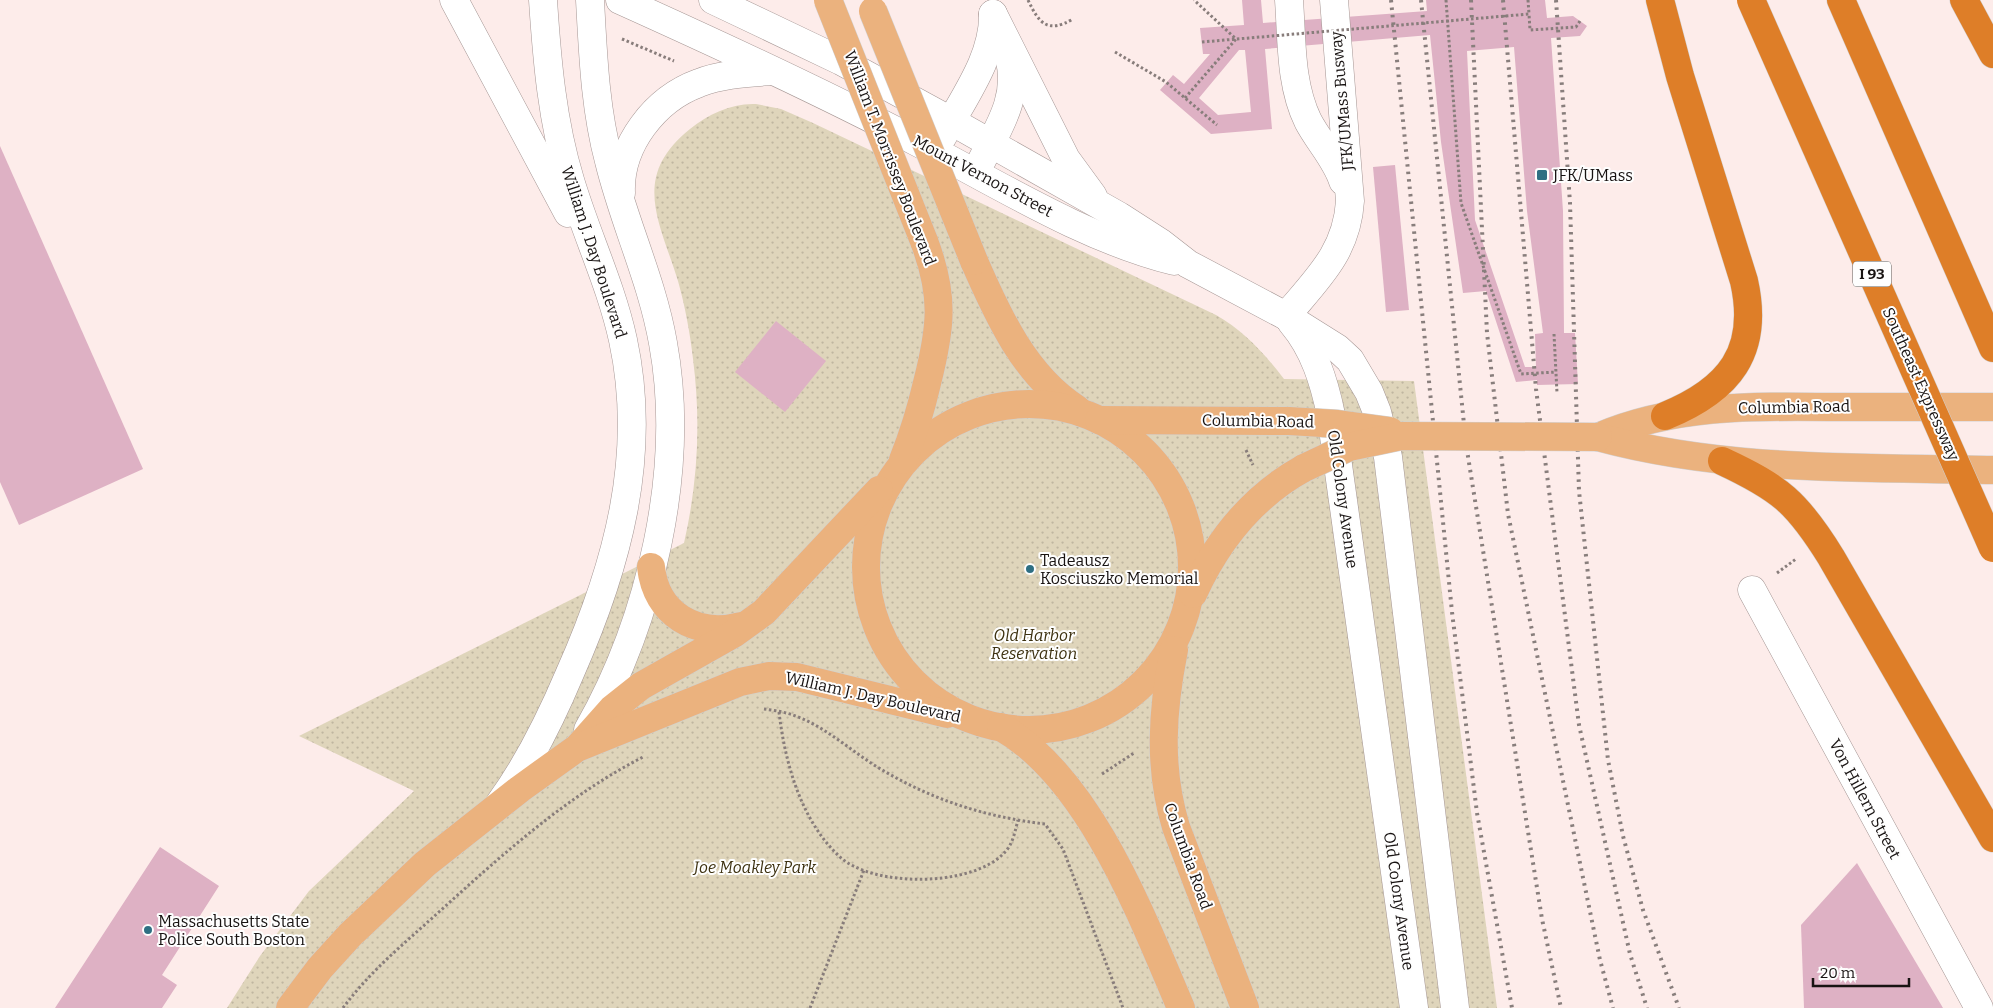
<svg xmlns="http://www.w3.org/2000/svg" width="1993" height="1008" viewBox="0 0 1993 1008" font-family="Bitter,serif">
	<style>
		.park { fill: url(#park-dots) }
		.building { fill: #deb1c4; fill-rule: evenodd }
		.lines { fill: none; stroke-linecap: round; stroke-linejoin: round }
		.minor-casing { stroke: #a59694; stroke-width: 29 }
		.major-casing { stroke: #d1d0d0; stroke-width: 29 }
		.highway-casing { stroke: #d1d0d0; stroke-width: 29 }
		.path { stroke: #887d7b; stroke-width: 3; stroke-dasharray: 2.5 2.5; stroke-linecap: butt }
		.minor { stroke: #fff; stroke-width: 28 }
		.major { stroke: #ebb27e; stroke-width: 28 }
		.highway { stroke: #de7e28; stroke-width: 28 }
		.rail { stroke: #887e7c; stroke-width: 4; stroke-dasharray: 2.5 5; stroke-linecap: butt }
		.major-bridge-casing { stroke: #d1d0d0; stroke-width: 29; stroke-linecap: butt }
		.highway-bridge-casing { stroke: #d1d0d0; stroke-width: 29; stroke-linecap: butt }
		.path-bridge { stroke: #887d7b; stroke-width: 3; stroke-dasharray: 2.5 2.5; stroke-linecap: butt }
		.major-bridge { stroke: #ebb27e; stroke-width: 28 }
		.highway-bridge { stroke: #de7e28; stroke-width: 28 }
		.poi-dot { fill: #2f6f83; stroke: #fefefe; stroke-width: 2 }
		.labels { text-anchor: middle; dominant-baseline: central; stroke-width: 4; stroke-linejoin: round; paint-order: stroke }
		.shield { fill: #fefefe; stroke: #5d5a59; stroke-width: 1 }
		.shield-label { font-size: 15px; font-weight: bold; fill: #181312 }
		.street-label { font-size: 16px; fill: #181312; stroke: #fefefe }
		.poi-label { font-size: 16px; fill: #181312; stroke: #fefefe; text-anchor: start }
		.park-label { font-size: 16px; font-style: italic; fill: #3d3110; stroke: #fefefe }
	</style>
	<defs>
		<pattern id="park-dots" width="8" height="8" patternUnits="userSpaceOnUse" patternTransform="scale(1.25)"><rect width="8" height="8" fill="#dfd5bb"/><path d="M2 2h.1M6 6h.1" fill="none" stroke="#bfb6a0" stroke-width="1.8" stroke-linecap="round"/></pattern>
	</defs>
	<rect width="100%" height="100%" fill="#fdecea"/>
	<path class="park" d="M756,104L781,109L813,123L1216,315C1244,331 1264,353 1284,379L1414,381L1497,1008H227L260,956L309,891L414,791L299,736L684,543C698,482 701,421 693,359C690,333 685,306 678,281C660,222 630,177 690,129C709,114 731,103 756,104Z"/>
	<g class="building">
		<path d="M1242,0H1261L1263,23L1427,11L1426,0H1545L1547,18L1573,16L1587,26L1580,36L1551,38L1563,211L1564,333H1575L1578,384L1537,385V380L1516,382L1486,291L1463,293L1441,142L1430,35L1265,49L1272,129L1211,134L1160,90L1173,75L1184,84L1210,54H1203L1200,28L1244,25ZM1514,47L1527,211L1543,333L1535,334L1536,367H1525L1475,220L1467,51ZM1239,50H1245L1251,112L1218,115L1199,98Z"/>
		<path d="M0,146L143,469L19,525L0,482Z"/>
		<path d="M1395,165L1409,310L1386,312L1373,167Z"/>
		<path d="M776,321L826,361L785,412L735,372Z"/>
		<path d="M160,847L219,886L162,975L177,985L162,1008H55Z"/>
		<path d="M1857,863L1943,1008H1804L1801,925Z"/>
	</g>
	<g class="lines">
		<defs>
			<g id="minor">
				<path d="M454,0L568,213"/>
				<path d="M620,0C720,45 820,91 917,142C998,184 1085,239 1174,261"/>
				<path d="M713,0L841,61L951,121L1119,216L1161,243L1188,264L1286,316L1337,348L1350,360L1369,392L1377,412L1388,457L1455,1008"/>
				<path d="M1289,0C1292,41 1290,84 1308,121C1319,142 1336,159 1343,181"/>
				<path d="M993,14L1066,159L1093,196"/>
				<path d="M943,136C963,98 994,58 993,14"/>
				<path d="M982,160C999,127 1020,96 1009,57"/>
				<path d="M621,193C619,145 655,99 699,83C722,74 747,73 772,71"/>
				<path d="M1286,316C1317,279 1347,252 1350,201L1334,0"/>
				<path d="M1292,323C1314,349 1324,381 1331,415L1414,1008"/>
				<path d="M1752,590L1979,1008"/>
				<path d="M588,730C651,619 686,469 663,343C652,280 624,223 609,161C595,109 593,54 590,0"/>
				<path d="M500,803C529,763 551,718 570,673C617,567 648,456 623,340C611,285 586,234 570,180C552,121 547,60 543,0"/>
			</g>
			<g id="major">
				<path d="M974,261C998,316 1025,376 1077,409"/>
				<circle cx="1029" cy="567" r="163"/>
				<path d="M1099,420L1289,421"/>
				<path d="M1598,437C1672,405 1751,406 1830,407C1884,407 1939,407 1993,407"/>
				<path d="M1598,437C1727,472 1861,467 1993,470"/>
				<path d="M903,460C913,435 921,409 927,383C941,328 945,296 924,241"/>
				<path d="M651,567C656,614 696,638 741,626"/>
				<path d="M1193,594C1217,541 1253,496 1304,468"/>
				<path d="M1174,650C1162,710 1158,768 1176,827L1245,1008"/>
				<path d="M1001,727C1090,778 1142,917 1181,1008"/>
				<path d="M580,745L612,709L641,686L735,633L764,612L879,490"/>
				<path d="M290,1008L320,968L350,935L425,864L520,789L577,748L740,682L769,676L797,677L947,714"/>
			</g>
			<g id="highway">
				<path d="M1660,0L1680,76L1744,281C1760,352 1729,390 1665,416"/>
				<path d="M1841,0L1993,348"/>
				<path d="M1964,0L1993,54"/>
				<path d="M1722,461C1780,488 1797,502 1831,557L1993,838"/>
			</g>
		</defs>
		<use href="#minor" class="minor-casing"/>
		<use href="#major" class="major-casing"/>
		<use href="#highway" class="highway-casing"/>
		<g class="path">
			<path d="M1028,0C1039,23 1047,34 1073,19"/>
			<path d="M1528,0L1529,14"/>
			<path d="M622,39L674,61"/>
			<path d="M1115,52L1166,82L1217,125"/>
			<path d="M1185,98L1236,39L1194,0"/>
			<path d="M1554,334L1557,393"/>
			<path d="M1246,450L1253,465"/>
			<path d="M1777,573L1796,559"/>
			<path d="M764,709C771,710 779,711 786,713C822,722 852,753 884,771C935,801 987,817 1045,824L1063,849L1123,1008"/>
			<path d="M779,712C785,763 801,821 840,857C874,888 974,887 1005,852C1013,844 1015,831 1018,820"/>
			<path d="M1102,774L1134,753"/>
			<path d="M343,1008C370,971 406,942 440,911C503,854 567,796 643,757"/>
			<path d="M810,1008L864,870"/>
		</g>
		<use href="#minor" class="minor"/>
		<use href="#major" class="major"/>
		<use href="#highway" class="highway"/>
		<g class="rail">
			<path d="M1391,0L1452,612L1477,813L1512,1008"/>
			<path d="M1421,0L1466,444L1542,919L1561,1008"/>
			<path d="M1471,0L1487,333L1508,514L1600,960L1613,1008"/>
			<path d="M1503,0L1536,389L1579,725L1630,954L1647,1008"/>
			<path d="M1556,0L1570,203L1579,491L1608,760L1623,836L1643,910L1679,1008"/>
		</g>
		<defs>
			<g id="major-bridge">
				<path d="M828,0L924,241"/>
				<path d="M873,11L974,261"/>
				<path d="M1289,421L1338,424L1390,431"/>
				<path d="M1304,468L1349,447L1401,436L1598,437"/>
			</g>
			<path id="highway-bridge" d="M1751,0L1993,548"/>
		</defs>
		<use href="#major-bridge" class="major-bridge-casing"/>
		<use href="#highway-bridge" class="highway-bridge-casing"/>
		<g class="path-bridge">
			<path d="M1446,0L1461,203L1521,374L1556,372"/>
			<path d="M1202,42L1529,14L1530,30L1576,27L1580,21"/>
		</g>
		<use href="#major-bridge" class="major-bridge"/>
		<use href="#highway-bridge" class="highway-bridge"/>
	</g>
	<g class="poi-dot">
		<rect x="1536" y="169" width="12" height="12" rx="2.5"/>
		<circle cx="1030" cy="569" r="5"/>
		<circle cx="148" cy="930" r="5"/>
	</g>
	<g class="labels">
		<rect class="shield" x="1853" y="261.5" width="38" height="25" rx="4"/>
		<g class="shield-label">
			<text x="1872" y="274">I 93</text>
		</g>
		<g class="street-label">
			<text transform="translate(1342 101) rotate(-95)">JFK/UMass Busway</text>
			<text transform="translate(890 158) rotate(69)">William T. Morrissey Boulevard</text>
			<text transform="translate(983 176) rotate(28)">Mount Vernon Street</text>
			<text transform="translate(594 252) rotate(72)">William J. Day Boulevard</text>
			<text transform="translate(1921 384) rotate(66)">Southeast Expressway</text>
			<text transform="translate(1794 407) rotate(-1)">Columbia Road</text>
			<text transform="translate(1258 421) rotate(1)">Columbia Road</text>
			<text transform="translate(1343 499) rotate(82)">Old Colony Avenue</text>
			<text transform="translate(873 697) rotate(13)">William J. Day Boulevard</text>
			<text transform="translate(1865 799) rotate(62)">Von Hillern Street</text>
			<text transform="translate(1188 856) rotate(70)">Columbia Road</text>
			<text transform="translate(1399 901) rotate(82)">Old Colony Avenue</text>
		</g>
		<g class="poi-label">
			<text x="1553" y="175">JFK/UMass</text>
			<text x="1040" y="560">Tadeausz<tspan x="1040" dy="18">Kosciuszko Memorial</tspan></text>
			<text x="158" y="921">Massachusetts State<tspan x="158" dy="18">Police South Boston</tspan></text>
		</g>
		<g class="park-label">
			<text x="1034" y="635">Old Harbor<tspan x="1034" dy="18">Reservation</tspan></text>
			<text x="755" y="867">Joe Moakley Park</text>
		</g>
	</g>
	<path d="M1813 978v8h96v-8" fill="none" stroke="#181312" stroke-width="2.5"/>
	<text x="1820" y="978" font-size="15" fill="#181312" stroke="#fefefe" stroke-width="4" paint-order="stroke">20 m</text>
</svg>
